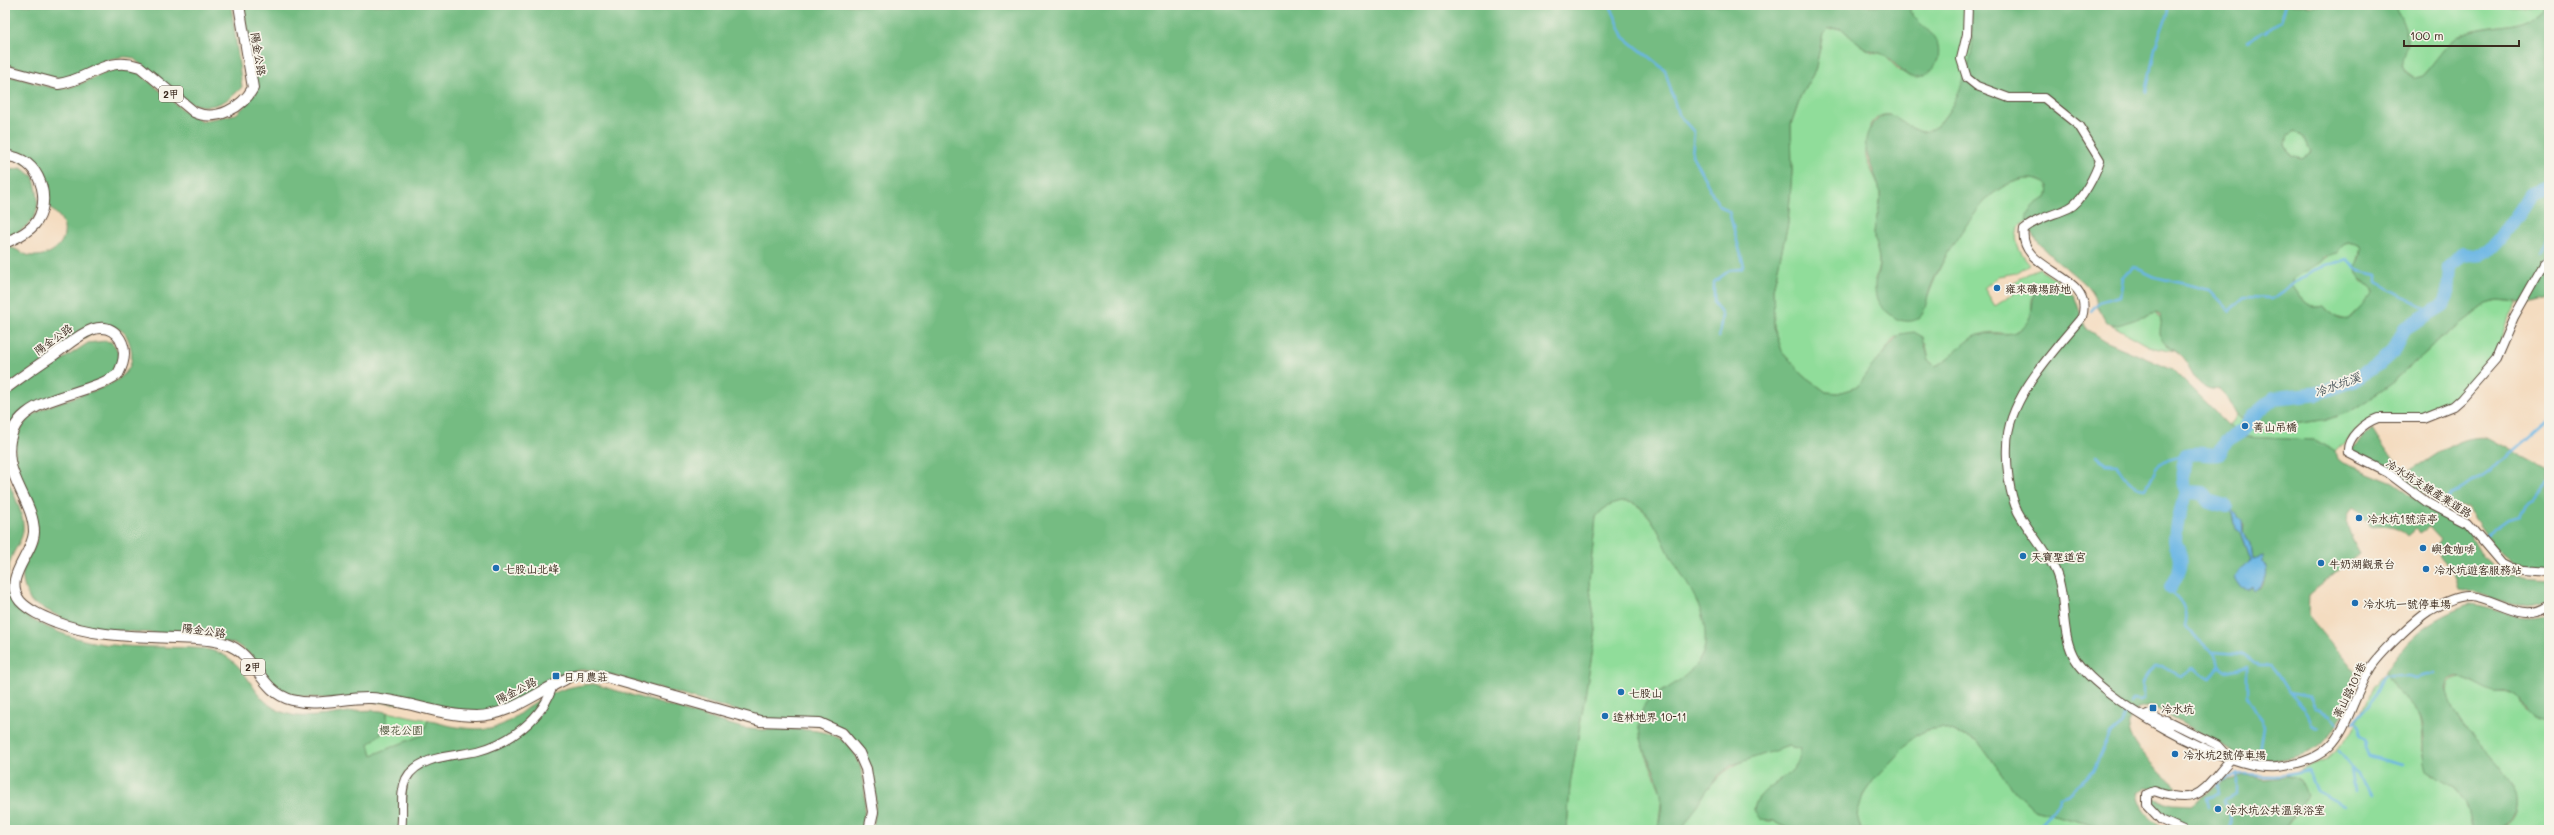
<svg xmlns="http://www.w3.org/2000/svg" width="2554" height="835" viewBox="0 0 2554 835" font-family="Mali,'LXGW WenKai TC',sans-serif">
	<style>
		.green { fill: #90dd9a; stroke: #66845c }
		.forest { fill: #74bc82; stroke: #587350; fill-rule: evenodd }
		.water { fill: #6bb6e4; stroke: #537081 }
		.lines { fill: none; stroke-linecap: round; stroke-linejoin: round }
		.stream { stroke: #6bb6e4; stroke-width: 2.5 }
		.river { stroke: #6bb6e4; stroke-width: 14 }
		.minor-casing { stroke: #574536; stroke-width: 10 }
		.major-casing { stroke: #574536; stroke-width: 12 }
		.minor { stroke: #fff; stroke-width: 8 }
		.major { stroke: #fff; stroke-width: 10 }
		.poi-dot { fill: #1f6fb2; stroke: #f7f3e8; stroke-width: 1.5 }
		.labels { text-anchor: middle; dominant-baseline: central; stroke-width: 3.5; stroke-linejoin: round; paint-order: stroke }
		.shield { fill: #f7f3e8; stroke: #73665b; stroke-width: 1 }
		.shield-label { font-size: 10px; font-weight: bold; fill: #3b2a1e }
		.street-label { font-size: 11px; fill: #3b2a1e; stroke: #f7f3e8 }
		.poi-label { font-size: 11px; fill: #3b2a1e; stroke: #f7f3e8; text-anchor: start }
		.park-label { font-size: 11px; fill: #50573d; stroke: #f7f3e8 }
		.water-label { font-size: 12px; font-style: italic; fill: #495459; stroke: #f7f3e8 }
	</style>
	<rect width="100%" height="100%" fill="#f7f3e8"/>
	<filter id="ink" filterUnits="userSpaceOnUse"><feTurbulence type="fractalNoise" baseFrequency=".025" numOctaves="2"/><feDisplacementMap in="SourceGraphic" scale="8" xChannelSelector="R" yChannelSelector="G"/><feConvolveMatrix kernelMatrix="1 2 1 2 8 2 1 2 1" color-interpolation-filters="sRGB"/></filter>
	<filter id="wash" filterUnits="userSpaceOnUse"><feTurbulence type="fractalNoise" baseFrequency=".012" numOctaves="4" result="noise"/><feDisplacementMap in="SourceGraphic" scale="16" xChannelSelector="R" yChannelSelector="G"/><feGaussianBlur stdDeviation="0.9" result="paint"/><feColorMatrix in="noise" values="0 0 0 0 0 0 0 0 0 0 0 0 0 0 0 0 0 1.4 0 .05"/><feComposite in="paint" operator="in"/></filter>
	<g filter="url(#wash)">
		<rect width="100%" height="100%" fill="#f4dcc0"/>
		<g class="green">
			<path d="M1909,5H1964C1969,17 1974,29 1973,43C1971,70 1954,115 1930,131C1912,142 1889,93 1870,127C1869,130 1869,136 1868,139C1868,144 1865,152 1866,157C1869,170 1879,180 1880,194C1881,209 1874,221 1874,236C1874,244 1880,254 1879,262C1879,268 1876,274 1874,280L1922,315C1934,274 1955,233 1984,202C1992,193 2005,184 2017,181C2031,176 2055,180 2047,198C2034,204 2034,212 2027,221C2025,224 2021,225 2019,227C2011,240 2022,255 2030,264L2016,273L1998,276L1984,288L1995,306L2014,294L2009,285L2039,268L2057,281L2041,283C2038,287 2034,292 2033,296C2029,309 2036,316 2023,327C2010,339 2000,330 1986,333C1964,337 1955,359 1935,366L1929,361L1926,344L1895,337L1858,387L1838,393L1826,392L1803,375L1782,351L1774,327L1773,289L1788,223L1792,172L1791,124L1801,95L1815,71L1823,34L1828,29L1841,28L1860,45L1872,52L1883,54L1899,70L1910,77L1938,60C1943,33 1913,28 1909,5Z"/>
			<path d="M2395,5H2546C2525,33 2490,21 2463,34C2453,39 2431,66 2422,76L2415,78L2404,70L2401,61L2403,52Z"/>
			<path d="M2297,131L2304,137L2311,152L2301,159L2291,156L2286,144L2288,135Z"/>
			<path d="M2353,243L2361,247L2357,263L2362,282L2373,288V294L2347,320L2333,316L2324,306C2305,311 2302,298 2292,285L2294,278C2312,266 2329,257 2344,244Z"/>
			<path d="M2497,301L2517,303L2509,316L2501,341L2470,385L2455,400L2418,416L2364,423L2336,452L2314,440L2243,437L2228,425L2232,424L2237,416L2246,422L2281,426L2329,419L2351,411L2390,385L2435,343L2487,304Z"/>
			<path d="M2156,313L2161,320L2159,334L2167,346L2174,351L2149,346L2112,325Z"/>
			<path d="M1626,500C1653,510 1659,535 1672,558C1688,586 1720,625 1700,659C1690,678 1666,689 1648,700L1639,728L1646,755L1662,794L1658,830H1567L1570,785L1596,630L1589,582L1596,517C1604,506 1613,504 1626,500Z"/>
			<path d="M2386,671C2389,687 2410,699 2418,713C2425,728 2421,740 2424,755C2425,762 2429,769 2432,775C2450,783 2463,792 2469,812C2471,818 2470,824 2473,830H2285L2301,808L2294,778L2286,777L2325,760L2344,743L2359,719L2373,687Z"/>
			<path d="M2463,678L2495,692L2512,693L2519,697L2526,711L2549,722V830H2499C2547,804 2487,754 2467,731C2456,718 2431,679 2463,678Z"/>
			<path d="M387,712L428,720L422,735L372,755L369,744L387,728Z"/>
			<path d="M1941,728L1977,740L2016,793L2034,810L2093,825L2105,830H1861C1860,826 1857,819 1857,815C1857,792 1897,750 1915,736C1923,730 1932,729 1941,728Z"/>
			<path d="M1789,746L1800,749C1802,781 1756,782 1754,811L1767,821H1774L1790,830H1682C1713,773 1726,763 1789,746Z"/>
		</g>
		<g class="forest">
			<path d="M5,5H231L242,87C200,132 168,87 133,58C113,52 90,72 72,77C50,83 27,67 5,65Z"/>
			<path d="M243,5H1909C1912,23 1931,27 1937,43C1940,51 1939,60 1934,67C1913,94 1899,64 1884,55C1877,51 1869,51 1862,46C1854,41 1848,34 1841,28L1828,29L1823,34L1815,71L1801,95L1791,124L1792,172L1788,224L1773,289L1774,327L1782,351L1803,375L1826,392L1838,393L1857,387L1867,372L1900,334L1914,332L1923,337L1929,361L1935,366C1953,360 1960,342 1976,336C1993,329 2012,341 2025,325C2036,313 2029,299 2038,285L2057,281L2074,295L2086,329L2105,341L2173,370L2235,432L2243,437L2314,440L2336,452L2338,459L2343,463L2393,483L2434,512L2457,522L2469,533L2482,556L2494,567L2510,575L2549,578V597C2515,615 2493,594 2459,589L2454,573L2440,556L2437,544L2441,540L2429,527L2420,533L2416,529L2408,536C2397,524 2384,525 2369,526L2359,511L2353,507C2340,522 2352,539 2360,553L2309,595L2308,615L2355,672C2351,695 2342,723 2325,741C2307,759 2269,764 2245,757C2237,755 2228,749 2221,745C2197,732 2174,719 2152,705L2137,708C2135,712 2130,717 2129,721C2125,743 2162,774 2176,787L2165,790L2146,787L2137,793C2140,813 2153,821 2168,830H2105L2093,825L2034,810L2016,793L1977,740L1941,728L1927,730L1915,736L1873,781L1863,795L1857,815L1861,830H1790L1774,821L1760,819L1754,811C1756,782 1802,781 1800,749L1789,746L1732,765L1718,776L1707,790L1682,830H1658C1660,819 1663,805 1661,794C1658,771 1641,752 1639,728C1639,720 1642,706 1648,700C1651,696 1659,693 1663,691C1681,680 1704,665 1705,643C1707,608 1687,585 1671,557C1660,537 1647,494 1617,503C1607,506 1602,509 1596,517L1589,582L1596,630L1570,785L1567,830H873L876,800L872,769L861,747L843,728L759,717L593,670H579L565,673L507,706L477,713L434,706L291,696L276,690L251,655L236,644L166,634L82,628L31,602C26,592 21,581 23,570C26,554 40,546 37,528C30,494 0,459 24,424C49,389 153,398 128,339C124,328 114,327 103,326L5,387V248C15,245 22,256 33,256C52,257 71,241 62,221C59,214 51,211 48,204C44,194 44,182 40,171L5,153V76C26,77 44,90 65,88C91,85 111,59 138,72L184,111L202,121L236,114L245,106L256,91ZM2232,514L2244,525L2243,532L2250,544L2252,559L2266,566C2268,572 2265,584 2259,587C2256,588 2252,586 2249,586L2247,566L2250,560L2240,532L2235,529Z"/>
			<path d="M1964,5H2395C2400,16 2405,26 2407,37C2409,53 2390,66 2415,78L2422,76C2435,63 2446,41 2463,34C2490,22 2526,32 2546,5H2549V299L2529,304L2497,301L2487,304L2435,343L2390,385L2351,411L2329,419L2281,426H2260L2237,416L2226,396L2219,389C2195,393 2193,367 2180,355C2173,349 2164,346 2160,336C2157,330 2162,322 2160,315L2156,313L2118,325L2107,323C2099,313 2097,298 2088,288C2072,268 1991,222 2047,198C2055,180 2031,176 2017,181C2009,183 2000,188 1994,193C1983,201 1976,213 1968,223C1953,243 1939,266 1930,289C1927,297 1926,311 1920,317C1914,323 1902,322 1895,318C1887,312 1878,306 1876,296C1872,279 1880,273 1879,261C1879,252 1874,243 1874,235C1874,220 1882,208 1880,193C1877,170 1856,149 1871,127C1892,95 1908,138 1928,131C1951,124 1971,65 1973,43C1974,29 1969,17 1964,5ZM2296,131L2304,137L2311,152L2301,159L2291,156L2286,144L2288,135ZM2348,243L2360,246C2363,256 2353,264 2357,274C2360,283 2372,284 2374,292L2350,318C2340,323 2330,314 2324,306C2305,311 2302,298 2292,285L2294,278L2321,262L2325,256L2338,253L2343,245Z"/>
			<path d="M21,168L33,176C44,210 37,224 5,239V171Z"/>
			<path d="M105,341L111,342C116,346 118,351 119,358C119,383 71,388 53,397C37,405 22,422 8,433L5,441V397L88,343Z"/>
			<path d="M2372,429L2385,449L2405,471C2412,471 2419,465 2425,462C2444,449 2466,434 2489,438L2549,471V568L2513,563L2494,547L2467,507L2445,505L2434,500L2388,470L2358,457L2351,449Z"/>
			<path d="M5,470C9,489 25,511 23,531C22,540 16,547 12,556C6,572 5,593 17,607C24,617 36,622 47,627C84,645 121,647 161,647C177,648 194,647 210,650C253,660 247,703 288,714C319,723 354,705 387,712V728L369,744L372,755L422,735L428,720C448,726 470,731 491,728C508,725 518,714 531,705C550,692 571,685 594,684L742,728C786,736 847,712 862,772C866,790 866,812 862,830H5Z"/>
			<path d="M2470,605C2494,606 2525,626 2549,612V722C2522,720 2528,699 2512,693C2506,690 2500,693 2494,692C2480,689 2452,663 2446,689C2450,700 2454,713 2461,723C2476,743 2533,787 2513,816C2503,832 2491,830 2473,830L2467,805L2456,789L2427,771C2421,754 2427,736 2421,719C2414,703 2389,687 2386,671C2409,636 2430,619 2470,605Z"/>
			<path d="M2245,776L2266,779L2286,777L2301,780L2307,795L2285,830H2190C2178,818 2161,819 2152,804L2156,799L2173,804L2191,805L2224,781Z"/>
		</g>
		<path class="water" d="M2226,506L2242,520L2243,532L2250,544L2252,559L2262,556V562L2266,566C2269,577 2262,584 2254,590L2252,586L2248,589L2241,587L2235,578C2239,570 2246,568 2250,560L2240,532L2235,529L2232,514Z"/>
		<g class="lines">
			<g class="stream">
				<path d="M1610,5L1624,37L1665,70L1678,114L1694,132L1692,155L1718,204L1729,212L1744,266L1741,269L1730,270L1714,282V303L1722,315L1719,337"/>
				<path d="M2266,32L2281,20L2286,5"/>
				<path d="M2247,41L2263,32"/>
				<path d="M2146,93L2155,48L2168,12L2167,5"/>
				<path d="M2543,258L2549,230"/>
				<path d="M2091,311L2099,302L2120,296L2123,278L2134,267L2155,277L2210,290L2230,311L2244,298L2271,299L2314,270L2347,259L2359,271L2377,275V282L2433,312"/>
				<path d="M2097,455L2106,464L2117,465C2124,477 2131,487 2146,488L2157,467L2168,460L2186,455"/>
				<path d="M2445,504L2451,494L2463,489L2506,458L2549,420"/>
				<path d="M2483,537L2508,519L2520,516L2526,504L2534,500L2549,482"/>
				<path d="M2212,652L2242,654L2258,666H2270C2279,674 2282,684 2290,694C2298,704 2308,712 2312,725L2319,728"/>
				<path d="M2219,666L2225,671L2247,667V696L2264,726L2259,759"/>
				<path d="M2289,693L2310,697L2315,708L2331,715L2338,723"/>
				<path d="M2130,703L2132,700L2140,701L2143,699V682L2154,666H2161L2181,676L2193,668L2210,679L2219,666C2215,648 2195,641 2185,626C2191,601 2176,606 2171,587"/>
				<path d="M2354,722L2370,704L2384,675H2409L2416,677L2428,674H2435"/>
				<path d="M2357,722L2360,727L2359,735L2366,741L2365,748L2369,756L2401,765"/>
				<path d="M2338,751L2373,795"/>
				<path d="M2351,769L2355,792"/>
				<path d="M2209,807L2207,798L2220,794L2218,782C2237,770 2253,777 2274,776C2285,776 2297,773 2309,771L2317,791L2344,806"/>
				<path d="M2035,830C2045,821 2057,809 2060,796L2069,793L2093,771L2110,734L2123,723L2125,711"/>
				<path d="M2231,830L2230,815L2225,800L2236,794V774"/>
			</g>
			<g class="river">
				<path d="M2226,506L2209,501L2203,493L2187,492C2180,483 2183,465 2186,455C2199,451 2207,456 2219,454L2226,441L2244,430L2252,417L2274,398L2319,393L2353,381L2382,361L2394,350L2405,328L2443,305L2448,294L2450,267L2463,253C2468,254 2477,256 2482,254C2495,249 2524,207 2530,194L2544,189L2549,190"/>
				<path d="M2171,587C2177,576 2184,565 2179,552C2178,548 2175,544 2175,540C2176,523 2179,508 2187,492"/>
			</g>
		</g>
	</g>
	<g filter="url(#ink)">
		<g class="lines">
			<defs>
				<g id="minor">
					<path d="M1968,5L1967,34L1961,59L1967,78L1977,86L2009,98H2044L2079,126L2100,160C2096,173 2082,202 2069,208C2054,215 2037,218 2024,229C2017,273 2096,272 2082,317C2054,351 2007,399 2007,445C2006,465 2009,494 2018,512C2029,532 2045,549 2055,570C2067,596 2060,629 2073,655C2093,697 2231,773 2277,767C2348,759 2341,720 2370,669C2378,655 2415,620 2429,611C2439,605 2458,595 2470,596C2496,597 2521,624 2549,606"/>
					<path d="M2549,261L2544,264L2514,317L2496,359L2461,399L2453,406L2423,418H2378C2364,423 2346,438 2348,453L2388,473L2428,503L2467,523L2502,564L2512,569L2549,572"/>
					<path d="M2145,716L2150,714L2170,726"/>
					<path d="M2166,720L2217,745L2227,756"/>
					<path d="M401,830C404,813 399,794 406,779C418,755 457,756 478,751C510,743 544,717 553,685"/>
					<path d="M2183,830L2161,820L2147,805V794L2154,791C2199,807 2202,791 2230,760"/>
				</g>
				<g id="major">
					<path d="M5,70L58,84C90,80 105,55 140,67L194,112C216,122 242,108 253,88L239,5"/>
					<path d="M5,156C40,156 54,202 34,225C26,234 15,238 5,243"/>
					<path d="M5,389C21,377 38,365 55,354C71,343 102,311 120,339C127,351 124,363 118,374C81,401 0,393 10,461C14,485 34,507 34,532C33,555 2,578 20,601C29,611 44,617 56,622C95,637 134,636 175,638C191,639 211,638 226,644C256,654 260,692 292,700C319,707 344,697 371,698C406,700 440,716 476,716C508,716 534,694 562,681C566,679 570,676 574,675C583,674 593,675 602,676L760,721L820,723L842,733L859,753L866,769L873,812L869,830"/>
				</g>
			</defs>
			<use href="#minor" class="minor-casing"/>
			<use href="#major" class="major-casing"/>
			<use href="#minor" class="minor"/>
			<use href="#major" class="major"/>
		</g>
	</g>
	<g class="poi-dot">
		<circle cx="1997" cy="288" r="4"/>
		<circle cx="2245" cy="426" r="4"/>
		<circle cx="2359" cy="518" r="4"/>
		<circle cx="2423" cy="548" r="4"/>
		<circle cx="2023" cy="556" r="4"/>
		<circle cx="2321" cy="563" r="4"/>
		<circle cx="496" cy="568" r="4"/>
		<circle cx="2426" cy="569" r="4"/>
		<circle cx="2355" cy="603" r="4"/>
		<rect x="552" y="672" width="8" height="8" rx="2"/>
		<circle cx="1621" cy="692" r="4"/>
		<rect x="2149" y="704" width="8" height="8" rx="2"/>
		<circle cx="1605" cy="716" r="4"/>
		<circle cx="2175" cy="754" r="4"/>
		<circle cx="2218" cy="809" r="4"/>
	</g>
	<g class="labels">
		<g class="shield">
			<rect x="159" y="86" width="24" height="16" rx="3"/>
			<rect x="241" y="659" width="24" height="16" rx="3"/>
		</g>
		<g class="shield-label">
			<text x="171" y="94">2甲</text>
			<text x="253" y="667">2甲</text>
		</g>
		<g class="street-label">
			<text transform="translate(259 54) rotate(81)">陽金公路</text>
			<text transform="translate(53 339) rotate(-36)">陽金公路</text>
			<text transform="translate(2429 488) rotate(32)">冷水坑支線產業道路</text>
			<text transform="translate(204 630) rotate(8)">陽金公路</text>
			<text transform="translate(516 690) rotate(-27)">陽金公路</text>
			<text transform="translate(2349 690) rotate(-64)">菁山路101巷</text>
		</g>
		<g class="poi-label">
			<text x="2005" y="288">雍來礦場跡地</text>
			<text x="2253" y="426">菁山吊橋</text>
			<text x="2367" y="518">冷水坑1號涼亭</text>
			<text x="2431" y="548">嶼食咖啡</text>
			<text x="2031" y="556">天寶聖道宮</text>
			<text x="2329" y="563">牛奶湖觀景台</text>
			<text x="504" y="568">七股山北峰</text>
			<text x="2434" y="569">冷水坑遊客服務站</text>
			<text x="2363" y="603">冷水坑一號停車場</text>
			<text x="564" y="676">日月農莊</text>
			<text x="1629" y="692">七股山</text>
			<text x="2161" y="708">冷水坑</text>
			<text x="1613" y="716">造林地界 10-11</text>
			<text x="2183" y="754">冷水坑2號停車場</text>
			<text x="2226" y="809">冷水坑公共溫泉浴室</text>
		</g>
		<g class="park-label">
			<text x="401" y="729">櫻花公園</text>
		</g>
		<g class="water-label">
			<text transform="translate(2337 384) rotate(-20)">冷水坑溪</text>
		</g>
	</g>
	<rect width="2554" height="835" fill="none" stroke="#f7f3e8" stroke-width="20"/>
	<path d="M2404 40v6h115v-6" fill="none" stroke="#3b2a1e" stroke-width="2"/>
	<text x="2410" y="40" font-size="12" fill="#3b2a1e" stroke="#f7f3e8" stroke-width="3" paint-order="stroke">100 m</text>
</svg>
